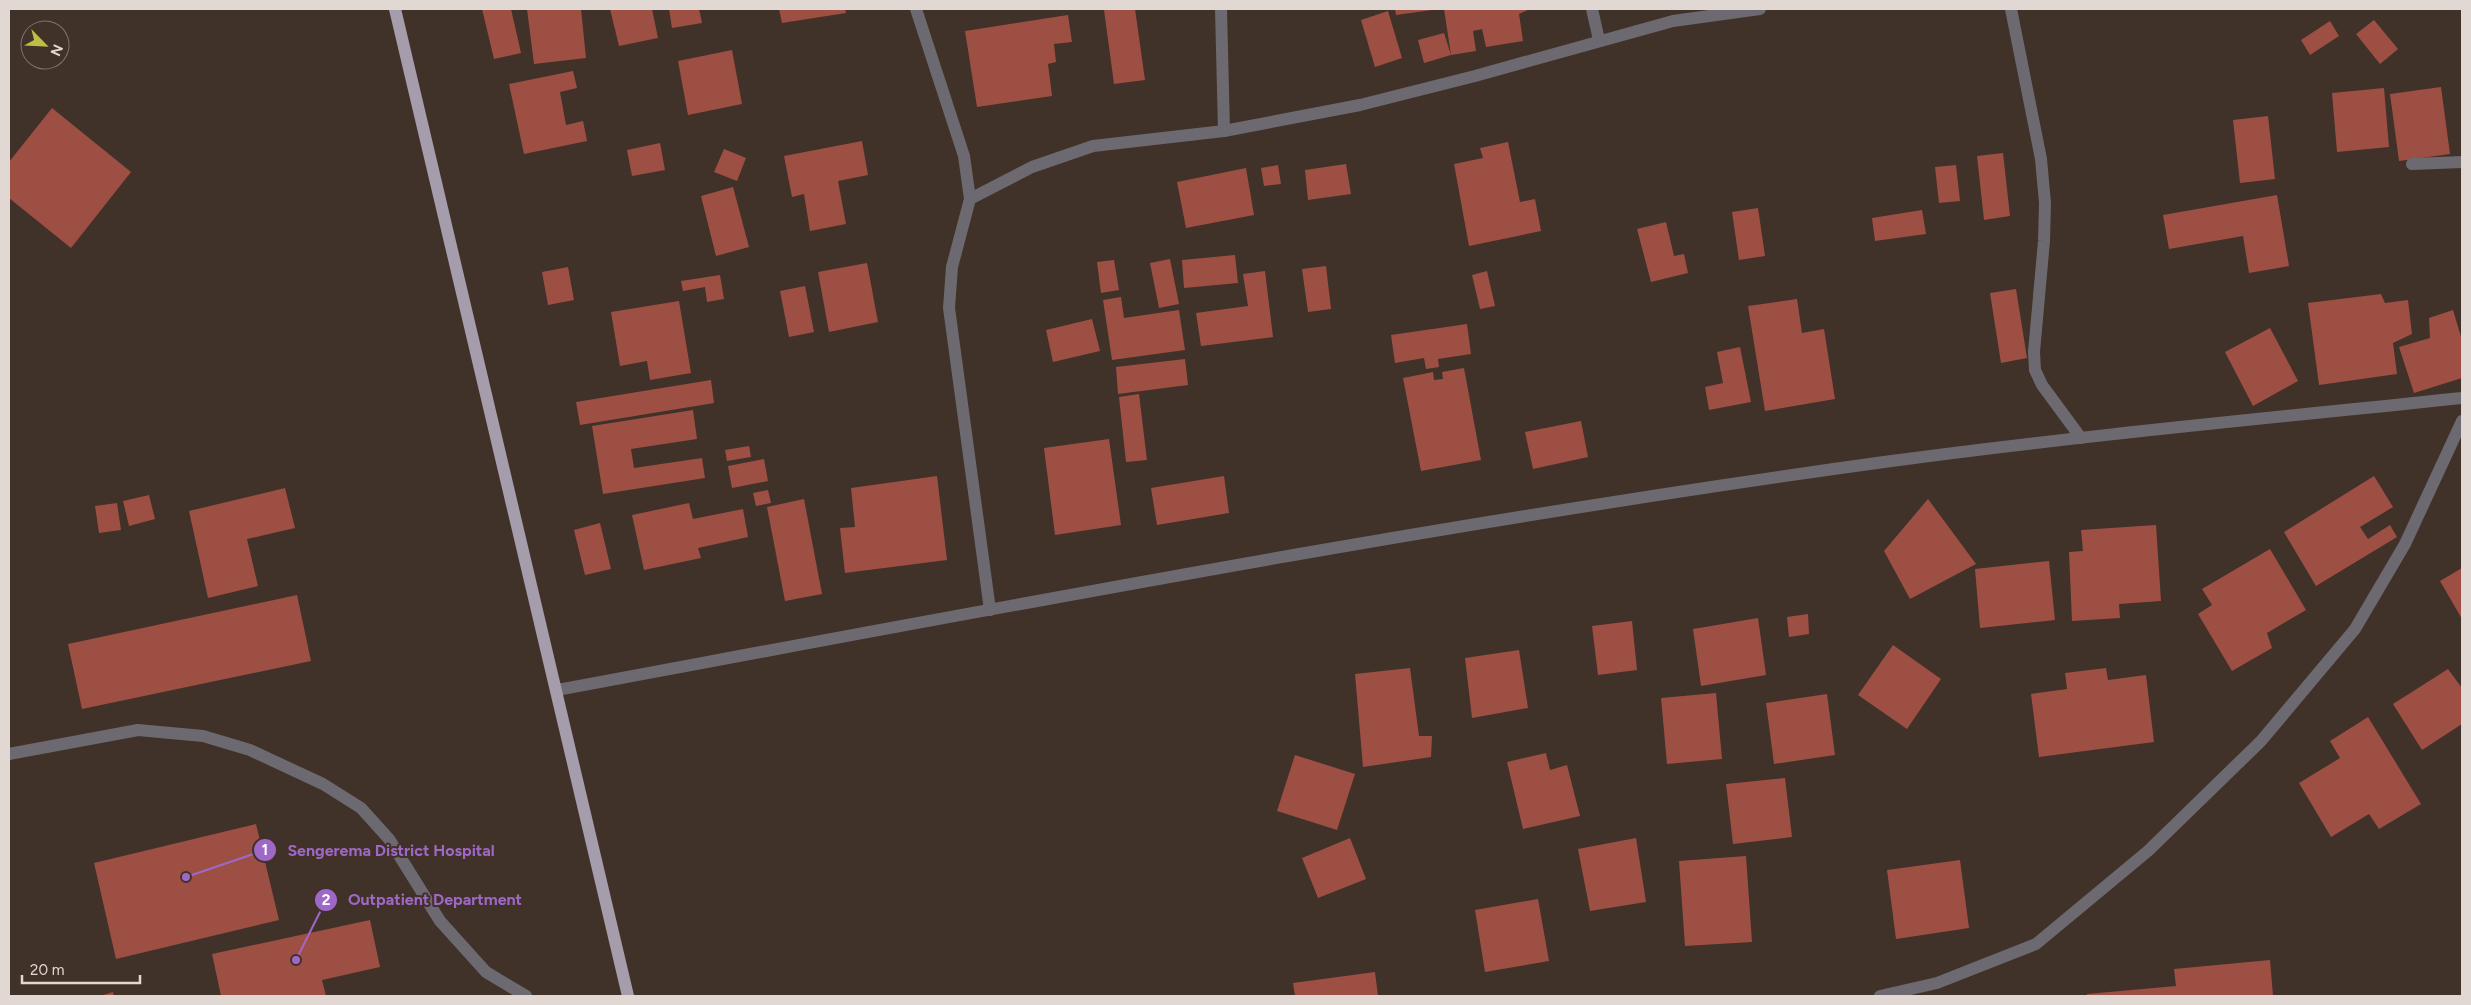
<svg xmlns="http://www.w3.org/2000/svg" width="2471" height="1005" viewBox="0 0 2471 1005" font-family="Figtree,sans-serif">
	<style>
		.building { fill: #9d4f44 }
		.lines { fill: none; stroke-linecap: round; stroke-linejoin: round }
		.minor { stroke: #6d6970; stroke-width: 12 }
		.major { stroke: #a59dab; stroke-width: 12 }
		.leader { fill: none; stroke: #9f68c6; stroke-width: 2 }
		.callout-dot { fill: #9f68c6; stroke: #403129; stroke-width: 2 }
		.mark-label { font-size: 15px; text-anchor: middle; font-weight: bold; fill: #fff }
		.callout-label { font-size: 16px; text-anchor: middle; font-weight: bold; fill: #9f68c6; stroke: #403129; stroke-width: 4; stroke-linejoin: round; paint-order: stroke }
	</style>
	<rect width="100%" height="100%" fill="#403129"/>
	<g class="building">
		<path d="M482,9H511L521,53L494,59Z"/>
		<path d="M527,9H581L586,58L534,64Z"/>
		<path d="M610,9H652L658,38L619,46Z"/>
		<path d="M669,9H699L702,23L672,28Z"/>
		<path d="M779,9H845L846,13L782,23Z"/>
		<path d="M1112,9H1135L1145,80L1114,84L1104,10Z"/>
		<path d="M1395,9H1432V10L1396,15Z"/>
		<path d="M1444,9H1530L1519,14L1523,41L1486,47L1482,29L1473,31L1476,51L1451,55Z"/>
		<path d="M1388,11L1402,58L1375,67L1361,20Z"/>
		<path d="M1068,15L1072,42L1054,44L1056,62L1048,64L1052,96L977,107L965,31Z"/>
		<path d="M2374,20L2398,49L2380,64L2356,34Z"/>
		<path d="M2330,21L2339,36L2310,55L2301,40Z"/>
		<path d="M1444,33L1451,55L1424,63L1418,40Z"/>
		<path d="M732,50L742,104L688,115L678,61Z"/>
		<path d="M573,71L577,88L560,92L566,125L583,121L587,141L524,154L509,84Z"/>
		<path d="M2441,87L2450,154L2399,161L2390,94Z"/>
		<path d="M2384,88L2389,147L2337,152L2332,93Z"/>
		<path d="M52,108L131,172L71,248L9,198V162Z"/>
		<path d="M2268,116L2275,179L2240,183L2233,120Z"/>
		<path d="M862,141L868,175L838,181L846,224L810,231L804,194L792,197L784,156Z"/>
		<path d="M1508,142L1520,202L1535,199L1541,231L1469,246L1454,164L1483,158L1480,148Z"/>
		<path d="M660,143L665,170L632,176L627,150Z"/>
		<path d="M724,149L746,158L737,181L714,172Z"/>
		<path d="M2003,153L2010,216L1984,220L1977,156Z"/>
		<path d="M1346,164L1351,194L1308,200L1305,170Z"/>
		<path d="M1278,165L1281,184L1264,186L1261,168Z"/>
		<path d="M1956,165L1960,201L1939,203L1935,167Z"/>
		<path d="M1246,168L1254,215L1186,228L1177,182Z"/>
		<path d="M733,187L749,247L716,256L701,196Z"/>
		<path d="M2277,195L2289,266L2249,273L2243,236L2169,249L2163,215Z"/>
		<path d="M1758,208L1765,256L1739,260L1732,212Z"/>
		<path d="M1922,210L1926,234L1875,241L1872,218Z"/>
		<path d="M1666,222L1674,256L1684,254L1688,273L1651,282L1637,229Z"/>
		<path d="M1235,255L1238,283L1184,288L1182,260Z"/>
		<path d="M1170,259L1179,304L1159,308L1150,263Z"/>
		<path d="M1114,260L1119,290L1101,293L1097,262Z"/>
		<path d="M867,263L878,322L829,332L818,272Z"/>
		<path d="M1326,266L1331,309L1308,312L1302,269Z"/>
		<path d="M568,267L574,300L548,305L542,272Z"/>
		<path d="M1265,271L1273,337L1201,346L1196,313L1248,306L1243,274Z"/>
		<path d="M1487,271L1495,306L1480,309L1472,275Z"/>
		<path d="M720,275L724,299L707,302L705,287L683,291L681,281Z"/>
		<path d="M805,286L814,332L789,337L780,291Z"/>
		<path d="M2016,289L2027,358L2001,363L1990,293Z"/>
		<path d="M2381,294L2385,303L2408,300L2412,334L2393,343L2397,374L2319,385L2308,303Z"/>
		<path d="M1121,297L1124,318L1179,310L1185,350L1112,360L1103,300Z"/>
		<path d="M1797,299L1802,333L1824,329L1835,399L1765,411L1748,306Z"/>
		<path d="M679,301L691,373L650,380L647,361L620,366L611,312Z"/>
		<path d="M2453,310L2462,340V378L2414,393L2399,347L2430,338L2429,318Z"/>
		<path d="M1092,319L1100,351L1053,362L1046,330Z"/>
		<path d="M1467,324L1471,354L1438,359L1439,367L1426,369L1424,358L1395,363L1391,335Z"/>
		<path d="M2270,328L2298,381L2253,406L2225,352Z"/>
		<path d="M1740,347L1751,402L1709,410L1705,387L1723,383L1717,352Z"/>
		<path d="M1185,359L1188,385L1118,394L1116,367Z"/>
		<path d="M1464,368L1481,460L1421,471L1403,378L1433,372L1434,380L1443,379L1442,372Z"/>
		<path d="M711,380L714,403L580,425L576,402Z"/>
		<path d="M1139,394L1147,460L1126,462L1119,397Z"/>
		<path d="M693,410L697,439L631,449L634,468L702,458L705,478L603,494L592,426Z"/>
		<path d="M1581,421L1588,457L1533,469L1525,432Z"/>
		<path d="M1109,439L1121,525L1055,535L1044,448Z"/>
		<path d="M749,446L751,457L727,461L725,450Z"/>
		<path d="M764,459L768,481L732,488L728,466Z"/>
		<path d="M937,476L947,560L845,573L840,528L855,527L851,488Z"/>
		<path d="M1224,476L1229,513L1157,525L1151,488Z"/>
		<path d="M2374,476L2393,507L2360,527L2368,539L2390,525L2397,537L2316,586L2284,532Z"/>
		<path d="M285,488L295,528L247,539L258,586L208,598L189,511Z"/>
		<path d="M768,490L771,503L756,506L753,493Z"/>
		<path d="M149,495L155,519L129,526L123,501Z"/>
		<path d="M804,499L822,594L785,601L767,507Z"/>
		<path d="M1928,499L1976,564L1910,599L1884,551Z"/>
		<path d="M117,503L121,530L99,533L95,506Z"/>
		<path d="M689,503L693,519L743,509L748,537L698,548L701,558L644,570L632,515Z"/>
		<path d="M600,523L611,569L585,575L574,530Z"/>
		<path d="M2156,525L2161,601L2119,604L2120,618L2072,621L2069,552L2083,551L2081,530Z"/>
		<path d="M2270,549L2306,610L2267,633L2272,648L2232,671L2198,614L2212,605L2202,589Z"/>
		<path d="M2049,561L2055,620L1980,628L1975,569Z"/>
		<path d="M2462,568V619L2440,581Z"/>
		<path d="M297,595L311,661L82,709L68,644Z"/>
		<path d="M1808,614L1809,634L1789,637L1787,617Z"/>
		<path d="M1758,618L1766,675L1701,686L1693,629Z"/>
		<path d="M1632,621L1637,670L1598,675L1592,626Z"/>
		<path d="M1893,645L1941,679L1907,729L1858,695Z"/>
		<path d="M1519,650L1528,708L1472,718L1465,658Z"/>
		<path d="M1410,668L1419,736H1432L1431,757L1363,767L1355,674Z"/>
		<path d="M2106,668L2108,680L2146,675L2154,742L2039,757L2031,694L2067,689L2065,673Z"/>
		<path d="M2448,669L2462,688V724L2422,750L2393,704Z"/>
		<path d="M1716,693L1722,759L1667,764L1661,698Z"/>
		<path d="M1827,694L1835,755L1774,764L1766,703Z"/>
		<path d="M2368,717L2421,804L2379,829L2369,814L2331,837L2299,783L2340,758L2330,741Z"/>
		<path d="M1546,753L1550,770L1567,765L1580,816L1523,829L1507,762Z"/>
		<path d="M1295,755L1355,774L1337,830L1277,811Z"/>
		<path d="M1785,778L1792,837L1733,844L1726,784Z"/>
		<path d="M256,824L279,920L116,959L94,863Z"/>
		<path d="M1350,838L1366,879L1318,898L1302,858Z"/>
		<path d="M1636,838L1646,902L1590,911L1578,849Z"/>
		<path d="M1746,856L1752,942L1685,946L1679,861Z"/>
		<path d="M1960,860L1969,928L1896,939L1887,870Z"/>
		<path d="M1538,899L1549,961L1485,972L1475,910Z"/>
		<path d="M370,920L380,967L322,980L326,996H221L212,954Z"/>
		<path d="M2270,960L2273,996H2087V994L2176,986L2174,969Z"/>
		<path d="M1375,972L1378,996H1295L1293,983Z"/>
		<path d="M113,992L114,996H100Z"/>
	</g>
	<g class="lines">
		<g class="minor">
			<path d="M916,9L964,156L970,199L952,267L949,308L990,610"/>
			<path d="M1221,9L1224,131"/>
			<path d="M1592,9L1599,40"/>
			<path d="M2011,9L2041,159L2045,203L2044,241L2034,352L2035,370L2042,385L2081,438"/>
			<path d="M2412,164L2462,162"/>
			<path d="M970,199L1032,167L1093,146L1224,131L1360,105L1475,76L1673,21L1760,9"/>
			<path d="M557,690C998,608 1439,523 1884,462C2076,436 2270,418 2462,398"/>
			<path d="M9,754L138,730L203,736L250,750L323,784L361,808L389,839L440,921L486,972L526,996"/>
			<path d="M1880,996L1937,983L2036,944L2148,851L2261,741L2355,629L2405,544L2462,421"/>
		</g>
		<path class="major" d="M395,9L628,996"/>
	</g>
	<path class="leader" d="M186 877L265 850M296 960L326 900"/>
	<g class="callout-dot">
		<circle cx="186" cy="877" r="5"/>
		<circle cx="296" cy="960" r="5"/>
		<circle cx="265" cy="850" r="12"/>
		<circle cx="326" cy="900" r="12"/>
	</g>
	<g class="mark-label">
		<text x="265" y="855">1</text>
		<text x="326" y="905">2</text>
	</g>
	<g class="callout-label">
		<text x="391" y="856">Sengerema District Hospital</text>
		<text x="435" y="905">Outpatient Department</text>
	</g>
	<rect width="2471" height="1005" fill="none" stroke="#e2d8d3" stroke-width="20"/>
	<g transform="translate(45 45) rotate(114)"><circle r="24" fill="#403129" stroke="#81746d"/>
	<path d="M0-4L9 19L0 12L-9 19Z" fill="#bcbf43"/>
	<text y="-8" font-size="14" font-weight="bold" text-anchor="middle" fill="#e2d8d3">N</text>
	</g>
	<path d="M22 975v8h118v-8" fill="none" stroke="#e2d8d3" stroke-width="2.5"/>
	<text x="30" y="975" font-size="15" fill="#e2d8d3" stroke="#403129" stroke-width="4" paint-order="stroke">20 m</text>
</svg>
